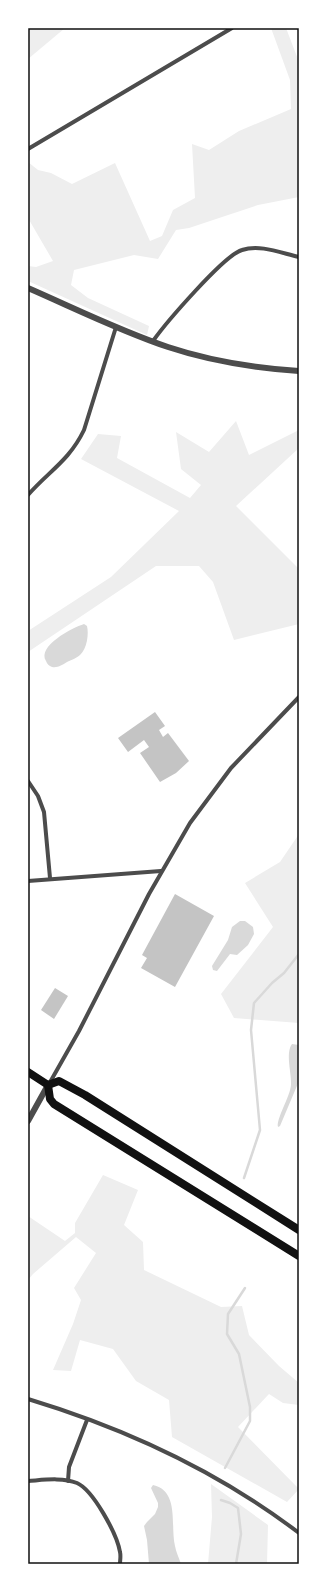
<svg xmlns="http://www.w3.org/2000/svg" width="327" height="1592" viewBox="0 0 327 1592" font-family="'Sofia Sans Condensed',sans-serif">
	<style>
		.green { fill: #eee }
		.water { fill: #d9d9d9 }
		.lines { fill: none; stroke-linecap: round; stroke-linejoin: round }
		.stream { stroke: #d9d9d9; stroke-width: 2.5 }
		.building { fill: #c4c4c4 }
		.minor { stroke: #4c4c4c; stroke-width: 4 }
		.tertiary { stroke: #4c4c4c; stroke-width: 6 }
		.primary { stroke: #111; stroke-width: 8 }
		.neatline { fill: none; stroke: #111; stroke-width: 1.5 }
	</style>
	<rect width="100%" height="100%" fill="#fff"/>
	<g class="green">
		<path d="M28,28H65L28,59Z"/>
		<path d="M271,28H286L299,62V197L258,205L189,228L176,230L158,259L134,255L74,270L71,285L88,298L149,326L147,335L28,281V266L36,267L53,261L28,218V162L38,170L51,173L72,184L115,163L150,241L162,236L173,210L195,198L192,144L209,150L239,131L291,109L290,80Z"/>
		<path d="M236,421L249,455L299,430V448L236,506L299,569V624L234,640L213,582L199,566H156L28,652V631L111,577L179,511L81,459L98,434L121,436L117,458L190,498L201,485L181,469L176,432L209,452Z"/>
		<path d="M299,834V1023L234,1018L221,994L273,927L245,883L280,862Z"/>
		<path d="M103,1175L138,1190L124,1225L143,1242L144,1270L221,1307L242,1306L249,1335L279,1366L299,1383V1405L283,1403L269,1394L238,1427L299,1489L287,1502L172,1437L169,1400L136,1381L113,1349L80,1340L71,1371L53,1370L73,1324L81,1300L74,1288L96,1253L76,1237L33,1274L28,1280V1216L65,1241L75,1233V1223Z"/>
		<path d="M211,1484L268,1525L267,1564H208L212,1517Z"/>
	</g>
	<g class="water">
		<path d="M84,624L87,626C89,634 87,649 80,655C77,658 71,660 67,662C62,665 58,668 52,667C49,666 47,664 46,661C37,646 72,628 84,624Z"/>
		<path d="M240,921H245L253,927L254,934L248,945L237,955L230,954L217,971L213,970L212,966L228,940L232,927Z"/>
		<path d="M292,1044L299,1045V1081L280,1126L278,1127C276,1119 290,1097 291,1085C292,1074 285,1053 292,1044Z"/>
		<path d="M153,1485C180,1491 170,1526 175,1546C176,1552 179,1558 181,1564H149L147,1540L144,1526L147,1522L155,1514L158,1507V1503L151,1488Z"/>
	</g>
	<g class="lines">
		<g class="stream">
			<path d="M244,1178L260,1130L251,1030L254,1003L272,983L284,973L299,954"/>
			<path d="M225,1468L250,1421V1407L239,1354L227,1334L228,1314L245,1288"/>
			<path d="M221,1500L230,1503L238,1508L241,1534L236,1564"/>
		</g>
	</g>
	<g class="building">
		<path d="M155,712L165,726L159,730L163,737L168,733L189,761L176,773L160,782L140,753L149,747L144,740L128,752L118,738Z"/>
		<path d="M175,894L214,916L175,987L141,968L147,958L142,955Z"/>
		<path d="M55,988L68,996L54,1019L41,1010Z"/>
	</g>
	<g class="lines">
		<g class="minor">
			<path d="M28,149L232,28"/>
			<path d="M153,341C165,324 224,255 242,250C260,244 281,253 299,257"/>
			<path d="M28,495C49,471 69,461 84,430L116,327"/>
			<path d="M28,781L38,796L44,812L50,878"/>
			<path d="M28,881L161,871"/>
			<path d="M49,1084L79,1031L149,894L190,823L231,768L299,697"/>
			<path d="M28,1399C124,1428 219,1472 299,1533"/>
			<path d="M28,1481C43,1480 62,1477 77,1483C93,1490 117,1534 120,1552C121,1556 120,1560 120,1564"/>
			<path d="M68,1481L69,1467L87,1420"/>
		</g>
		<g class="tertiary">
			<path d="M28,288C74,308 120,331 168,347C210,361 255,368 299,371"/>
			<path d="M28,1121L48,1085"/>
		</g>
		<g class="primary">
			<path d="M28,1072L48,1085"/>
			<path d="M48,1085L50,1099L54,1104L299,1256"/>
			<path d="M48,1085L59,1081L85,1095L299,1230"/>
		</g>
	</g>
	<rect width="327" height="1592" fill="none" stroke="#ffffff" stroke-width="58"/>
	<rect x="29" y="29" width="269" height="1534" class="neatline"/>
</svg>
